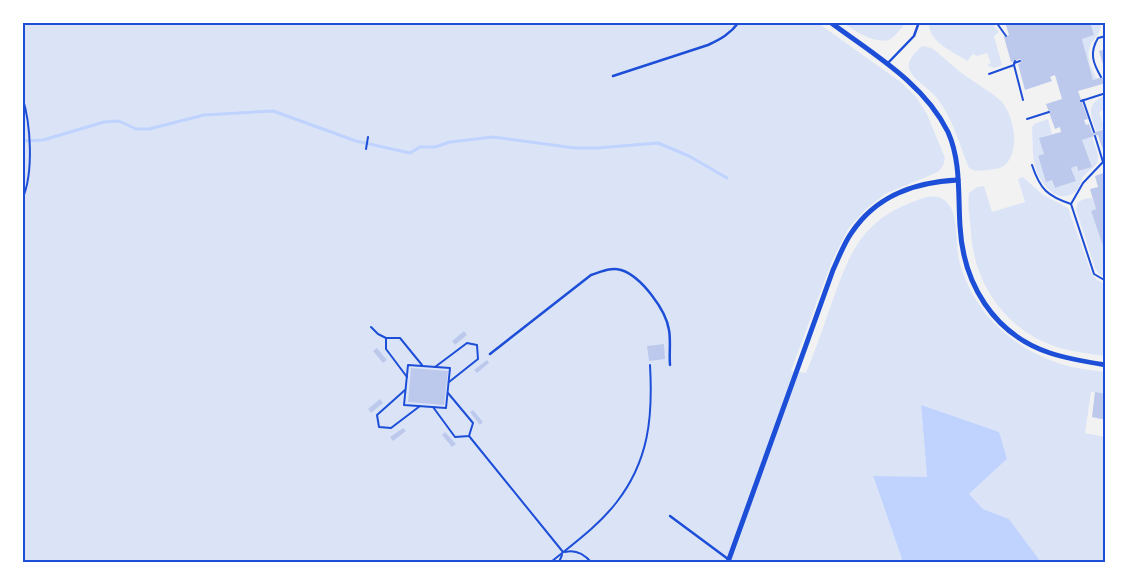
<svg xmlns="http://www.w3.org/2000/svg" width="1128" height="585" viewBox="0 0 1128 585" font-family="Signika,sans-serif">
	<style>
		.green { fill: #dbe4f7 }
		.water { fill: #bfd3fe }
		.lines { fill: none; stroke-linecap: round; stroke-linejoin: round }
		.stream { stroke: #bfd3fe; stroke-width: 3 }
		.building { fill: #bdc9ec }
		.path { stroke: #1d4ed8; stroke-width: 2 }
		.service { stroke: #1d4ed8; stroke-width: 2.5 }
		.minor { stroke: #1d4ed8; stroke-width: 5 }
		.neatline { fill: none; stroke: #1d4ed8; stroke-width: 2 }
	</style>
	<rect width="100%" height="100%" fill="#f2f2f2"/>
	<g class="green">
		<path d="M22,23H818L902,83L916,97L927,114L945,158L943,166L938,172L885,194L866,209L848,229L832,261L791,371L806,373C815,351 823,328 831,305C849,255 860,221 915,201C928,196 940,193 949,205C959,217 955,248 960,264C975,316 1017,352 1068,366C1080,369 1093,370 1105,372V394L1091,392L1085,433L1105,437V562H1041L1009,519L983,509L969,494L1007,459L921,406L927,477H873L903,562H23Z"/>
		<path d="M843,23H905C902,28 894,38 888,40C875,44 853,30 843,23Z"/>
		<path d="M929,23H992L999,32L994,36L1002,65L995,68L989,66L988,64L991,63L987,53L977,56L973,54L967,61C954,52 928,42 929,23Z"/>
		<path d="M1090,23H1101C1101,33 1096,36 1091,44C1085,56 1091,68 1097,79L1093,80L1082,39L1094,35Z"/>
		<path d="M922,46C926,47 930,47 933,49C943,56 952,66 963,74C975,83 990,91 1001,101C1016,116 1023,165 995,169C985,170 977,173 969,168C959,144 953,118 936,97C929,88 913,80 909,69C907,59 916,52 922,46Z"/>
		<path d="M1105,96V109L1099,112L1105,129L1096,131C1091,115 1085,103 1105,96Z"/>
		<path d="M1048,119L1052,134L1040,138L1044,154L1038,157L1046,181L1052,180L1055,188L1075,181L1071,168L1077,166L1078,171L1092,167L1082,140L1092,137C1094,144 1099,153 1098,160C1096,168 1087,171 1083,177C1080,182 1080,187 1076,191C1058,207 1039,183 1035,166C1032,154 1033,140 1032,128L1034,124Z"/>
		<path d="M1023,177L1043,195L1068,208L1091,272L1097,280L1105,284V356C1091,354 1075,352 1060,348C1007,332 974,285 971,232C970,219 967,205 969,193L977,187L984,186L992,212L1025,202L1018,179Z"/>
		<path d="M1092,198L1096,209L1091,211L1105,252V278L1099,274L1095,268L1076,209L1078,202L1084,199Z"/>
	</g>
	<path class="water" d="M921,405L999,432L1007,459L969,494L983,509L1009,519L1041,562H903L873,476L927,477Z"/>
	<g class="lines">
		<path class="stream" d="M22,141L43,140L104,122L119,121L136,129H149L204,115L273,111L356,141L410,153L420,147H435L450,142L493,137L575,148H597L658,143L689,156L727,178"/>
	</g>
	<g class="building">
		<path d="M1005,22H1090L1094,35L1082,39L1093,80L1106,76V83L1078,91L1088,119L1084,120L1086,125L1089,124L1092,133L1106,129V159L1098,135L1082,140L1092,167L1078,171L1077,166L1071,168L1076,181L1055,188L1052,180L1046,182L1038,156L1044,154L1039,138L1061,132L1060,127L1055,129L1046,104L1062,99L1055,75L1050,77L1052,81L1025,90L1018,64L1021,63L1020,59L1011,62L1004,37L1009,35Z"/>
		<path d="M1106,49V71H1105L1099,51Z"/>
		<path d="M1106,172V252H1105L1091,211L1096,209L1090,189L1098,187L1095,176Z"/>
		<path d="M464,331L467,335L455,345L452,341Z"/>
		<path d="M664,344L665,359L649,361L647,346Z"/>
		<path d="M377,348L387,360L383,363L373,351Z"/>
		<path d="M487,360L489,363L477,373L474,370Z"/>
		<path d="M411,368L448,371L444,405L408,402Z"/>
		<path d="M1095,392L1106,394V420L1092,417Z"/>
		<path d="M380,399L383,403L371,413L368,409Z"/>
		<path d="M473,410L483,422L480,425L470,412Z"/>
		<path d="M403,428L406,431L393,441L390,437Z"/>
		<path d="M445,432L456,444L452,447L442,435Z"/>
	</g>
	<g class="lines">
		<g class="path">
			<path d="M996,22L1006,36"/>
			<path d="M1105,22L1106,25"/>
			<path d="M1014,63L1020,61"/>
			<path d="M1014,65L1023,100"/>
			<path d="M989,74L1014,65L1015,61"/>
			<path d="M1101,77C1093,63 1089,53 1098,38L1106,36"/>
			<path d="M1104,83L1106,86"/>
			<path d="M22,96C31,124 34,173 22,200"/>
			<path d="M1083,100L1094,132"/>
			<path d="M1081,101L1106,93"/>
			<path d="M1106,113H1104L1106,119"/>
			<path d="M1027,119L1049,112"/>
			<path d="M366,149L368,137"/>
			<path d="M1032,165C1040,189 1047,196 1071,204L1094,274L1106,281"/>
			<path d="M1071,204L1083,183L1103,162L1095,136"/>
			<path d="M371,327L378,334L386,338"/>
			<path d="M408,365L450,368L446,408L404,405Z"/>
			<path d="M435,367L467,343L477,345L478,359L449,382"/>
			<path d="M407,377L386,349V338H400L422,365"/>
			<path d="M405,390L377,415L379,427L391,428L420,406"/>
			<path d="M433,407L455,437L469,436L473,423L448,393"/>
			<path d="M469,436L563,552"/>
			<path d="M565,552C576,549 584,554 591,562"/>
			<path d="M551,562C573,544 598,526 616,503C649,461 653,417 650,365"/>
			<path d="M559,562L562,555"/>
		</g>
		<g class="service">
			<path d="M887,64L914,36L919,22"/>
			<path d="M613,76L708,45C721,39 730,34 739,22"/>
			<path d="M490,354L591,275C601,272 610,267 621,270C641,276 666,310 669,330C671,341 669,354 670,365"/>
			<path d="M670,516L728,559"/>
		</g>
		<g class="minor">
			<path d="M830,22C873,54 924,83 948,132C961,161 958,195 960,226C963,283 993,334 1050,353C1068,359 1087,362 1106,365"/>
			<path d="M728,562L833,270C839,257 844,243 852,232C877,195 915,182 958,180"/>
		</g>
	</g>
	<rect width="1128" height="585" fill="none" stroke="#ffffff" stroke-width="48"/>
	<rect x="24" y="24" width="1080" height="537" class="neatline"/>
</svg>
